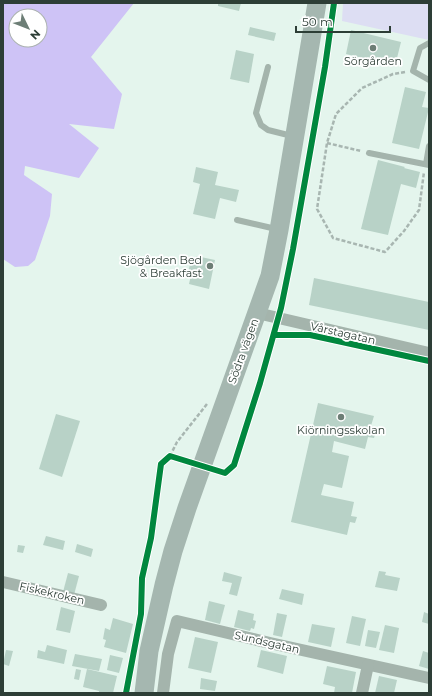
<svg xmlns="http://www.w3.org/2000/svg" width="432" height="696" viewBox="0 0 432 696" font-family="Montserrat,sans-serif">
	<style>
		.green { fill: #dddef3 }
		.water { fill: #cec3f6; fill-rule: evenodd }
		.building { fill: #b8d2c7 }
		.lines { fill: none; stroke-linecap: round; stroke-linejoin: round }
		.path { stroke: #a8b6b1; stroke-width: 2.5; stroke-dasharray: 4 2; stroke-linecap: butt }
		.service { stroke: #a4b4ac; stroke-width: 6 }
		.minor { stroke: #a4b4ac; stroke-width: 12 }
		.trunk { stroke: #a5b7b0; stroke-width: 19 }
		.cycleway-casing { stroke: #fff; stroke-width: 8 }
		.cycleway { stroke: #00873e; stroke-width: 6 }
		.poi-dot { fill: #6d7e76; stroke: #fff; stroke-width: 1.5 }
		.labels { text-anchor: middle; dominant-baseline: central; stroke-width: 3.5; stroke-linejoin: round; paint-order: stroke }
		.poi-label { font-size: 11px; fill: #2d3e36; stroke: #fff }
		.street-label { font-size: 11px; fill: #2d3e36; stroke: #fff }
	</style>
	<rect width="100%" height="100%" fill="#e4f5ed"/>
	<path class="green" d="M343,3H429V40L342,21Z"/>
	<path class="water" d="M3,3H134L91,57L122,94L114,129L69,124L99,148L79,178L25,166L24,175L52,194L50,216L35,260L28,266L15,267L3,259ZM16,16H40V40H16Z"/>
	<g class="building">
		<path d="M218,3H241L239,11L218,6Z"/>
		<path d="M250,27L276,33L274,41L248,35Z"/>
		<path d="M351,30L401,42L395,66L346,54Z"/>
		<path d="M236,50L254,54L249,83L230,79Z"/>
		<path d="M405,87L426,92L422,107L429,108L419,149L392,143Z"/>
		<path d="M378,160L405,167L404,168L420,172L416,188L401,184L388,235L361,229Z"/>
		<path d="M196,167L218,172L215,185L239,190L236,202L220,198L215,219L193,214L200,184L193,182Z"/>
		<path d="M196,256L215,260L209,289L189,284L191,275L188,274L190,264L194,265Z"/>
		<path d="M314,278L429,302V330L309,305Z"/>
		<path d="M318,403L374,416L370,429L376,431L374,438L368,437L365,449L334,441L332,452L349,456L342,488L324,484L321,495L354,502L351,516L357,517L355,523L350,522L347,535L291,522Z"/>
		<path d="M56,414L80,421L62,477L39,469Z"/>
		<path d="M46,536L65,541L63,550L43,545Z"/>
		<path d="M77,544L93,549L91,557L75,552Z"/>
		<path d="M18,545L25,546L23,553L17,552Z"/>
		<path d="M379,571L386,572L385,575L400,578L397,591L375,587Z"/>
		<path d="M224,572L242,577L237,596L229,594L232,583L222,581Z"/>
		<path d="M68,573L79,576L74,595L63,592Z"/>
		<path d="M282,589L304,594L302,605L279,599Z"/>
		<path d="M209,601L225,605L220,624L205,620Z"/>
		<path d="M61,607L75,611L70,633L56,630Z"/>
		<path d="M238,610L254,614L253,620L256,621L254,629L251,628L250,631L234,627Z"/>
		<path d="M424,612L429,614V624L422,622Z"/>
		<path d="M277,613L287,615L282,637L273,635Z"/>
		<path d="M352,616L366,619L360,646L346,643Z"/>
		<path d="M113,618L133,624L126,653L104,647L106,640L103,639L105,628L110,630Z"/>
		<path d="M312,624L335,628L331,647L308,642Z"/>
		<path d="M385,625L399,628L394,653L379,650Z"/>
		<path d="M368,630L380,632L376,648L365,646Z"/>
		<path d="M195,637L218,642L211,673L188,668Z"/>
		<path d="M47,645L67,650L64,664L37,658L38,650L45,652Z"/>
		<path d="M6,650L13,651L9,666L3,664Z"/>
		<path d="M261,650L287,656L283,674L257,667Z"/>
		<path d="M423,651L429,653V669L419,666Z"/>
		<path d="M75,654L102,659L99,671L72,666Z"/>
		<path d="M110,655L123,658L119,673L107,670Z"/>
		<path d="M327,666L356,672L352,693H334L335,687L323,684Z"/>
		<path d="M76,669L81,670L79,680L74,679Z"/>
		<path d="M87,669L117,676L113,693H99V691L83,687Z"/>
		<path d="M379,676L397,680L394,693H375Z"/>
		<path d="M201,678L217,681L215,691L200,689Z"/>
	</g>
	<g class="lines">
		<g class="path">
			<path d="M405,72L393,74L362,88L336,114L327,143L317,209L333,238L385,252L404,231L419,210L424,172"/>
			<path d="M327,143L361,151"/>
			<path d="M170,456L177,442L207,404"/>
		</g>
		<g class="service">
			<path d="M429,43L420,48L413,71L429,80"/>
			<path d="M268,67L256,113L261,125L268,130L292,136"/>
			<path d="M369,153L429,165"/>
			<path d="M426,164L429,146"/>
			<path d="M237,220L276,229"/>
		</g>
		<g class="minor">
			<path d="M257,313L429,353"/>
			<path d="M3,582L101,605"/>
			<path d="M163,693L168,654L177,621L270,643L429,678"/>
			<path d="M362,693L368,665"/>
		</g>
		<path class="trunk" d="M144,693L149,651L164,585L173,551L187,508L270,276L279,230L317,3"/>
		<defs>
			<g id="cycleway">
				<path d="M274,335H310L429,361"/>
				<path d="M126,693L141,614L142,578L151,538L161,464L170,456L225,473L234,465L260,383L281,308L293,249L325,67L334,3"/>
			</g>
		</defs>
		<use href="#cycleway" class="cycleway-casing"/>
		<use href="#cycleway" class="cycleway"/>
	</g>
	<g class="poi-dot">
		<circle cx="373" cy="48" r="4"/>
		<circle cx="210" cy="266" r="4"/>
		<circle cx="341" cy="417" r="4"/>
	</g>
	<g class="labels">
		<g class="poi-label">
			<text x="373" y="61">Sörgården</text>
			<text x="202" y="260" text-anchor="end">Sjögården Bed<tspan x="202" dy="13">&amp; Breakfast</tspan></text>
			<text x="341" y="430">Kiörningsskolan</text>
		</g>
		<g class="street-label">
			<text transform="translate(343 333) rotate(13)">Vårstagatan</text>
			<text transform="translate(243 351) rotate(-70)">Södra vägen</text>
			<text transform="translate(52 593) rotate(13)">Fiskekroken</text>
			<text transform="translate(267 642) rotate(13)">Sundsgatan</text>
		</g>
	</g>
	<rect width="432" height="696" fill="none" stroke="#2d3e36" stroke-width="8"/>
	<g transform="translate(28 28) rotate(133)"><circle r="19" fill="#ffffff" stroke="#abb2af"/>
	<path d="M0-3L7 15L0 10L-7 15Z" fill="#6d7e76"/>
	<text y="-6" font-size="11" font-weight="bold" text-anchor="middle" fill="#2d3e36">N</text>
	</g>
	<path d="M296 26v6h94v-6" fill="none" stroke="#2d3e36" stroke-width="2"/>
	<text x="302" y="26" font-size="12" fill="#2d3e36" stroke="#ffffff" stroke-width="3" paint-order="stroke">50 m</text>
</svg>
